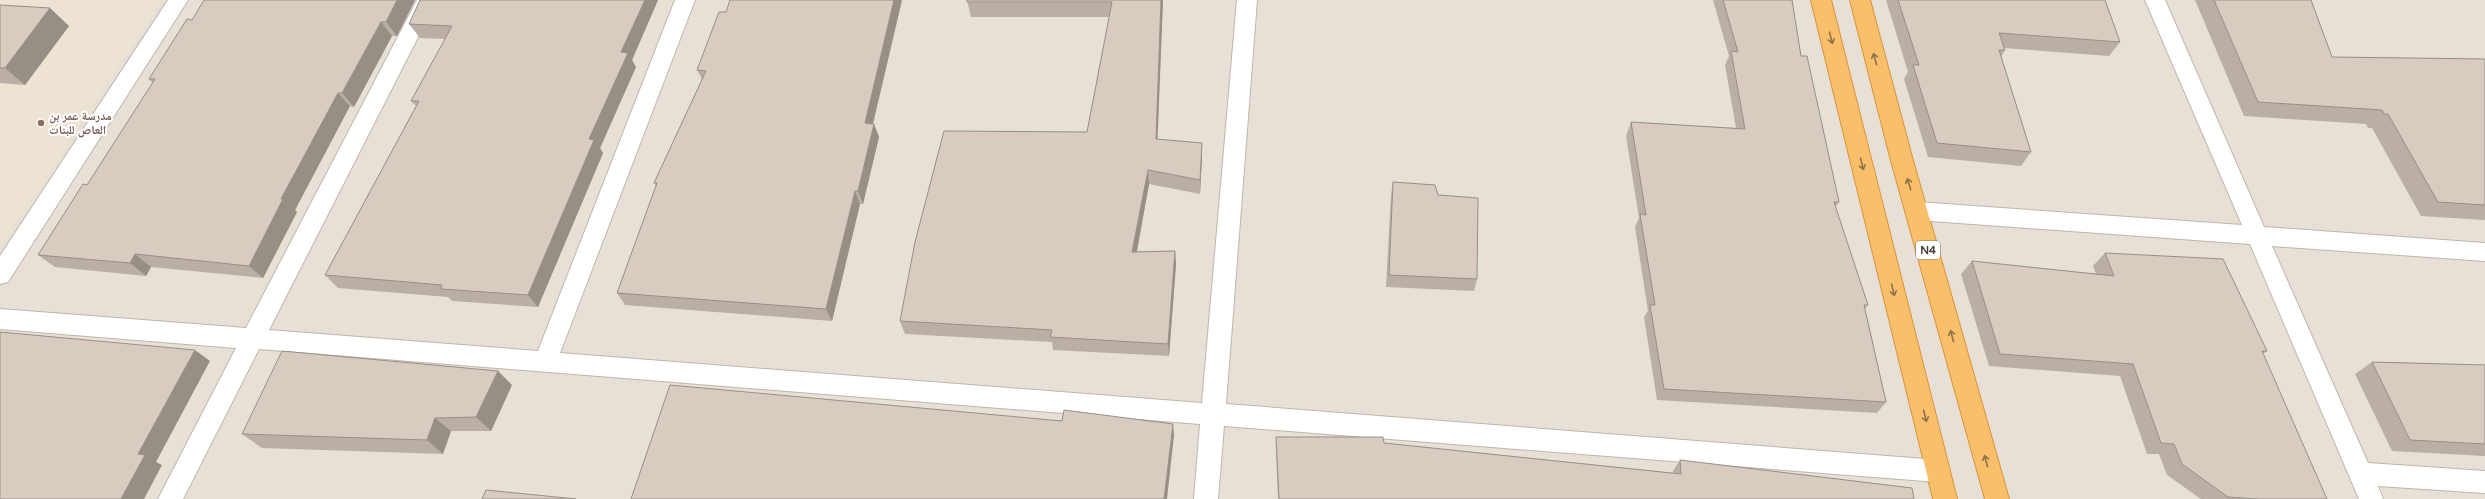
<svg xmlns="http://www.w3.org/2000/svg" width="2485" height="499" viewBox="0 0 2485 499" font-family="'Varela Round','Noto Naskh Arabic',sans-serif">
	<style>
		.residential { fill: #e7e0d6 }
		.education { fill: #ece3d2 }
		.lines { fill: none; stroke-linecap: round; stroke-linejoin: round }
		.street-casing { stroke: #bfb6aa; stroke-width: 2 }
		.highway-casing { stroke: #da933b; stroke-width: 2 }
		.street { fill: #fff; fill-rule: evenodd }
		.highway { fill: #fabf6b; fill-rule: evenodd }
		.wall { fill: #baafa5 }
		.shaded-wall { fill: #978f86 }
		.building { fill: #d8ccc0; stroke: #978f86 }
		.oneway { stroke: #8e724b }
		.education-dot { fill: #8d6e63; stroke: #fff; stroke-width: 1.5 }
		.labels { text-anchor: middle; dominant-baseline: central; stroke-width: 4; stroke-linejoin: round; paint-order: stroke }
		.shield { fill: #fff; stroke: #7e7972; stroke-width: 1 }
		.shield-label { font-size: 11px; font-weight: bold; fill: #463f36 }
		.education-label { font-size: 12px; font-weight: bold; fill: #785e54; stroke: #fff; text-anchor: start }
	</style>
	<rect width="100%" height="100%" fill="#f3efe7"/>
	<rect class="residential" x="0" y="0" width="2485" height="499"/>
	<path class="education" d="M0,0H163L0,247Z"/>
	<g class="lines">
		<defs>
			<g id="street">
				<path d="M168,0H188L8,282L0,284V256Z"/>
				<path d="M417,0H437L269,330L538,351L675,0H695L560,353L1202,403L1237,0H1257L1226,404L1938,460L1947,463L1950,471L1947,479L1938,482L1224,426L1218,499H1194L1200,424L259,349L183,499H158L236,348L0,329V309L246,328Z"/>
				<path d="M2145,0H2165L2264,227L2485,243V261L2272,246L2368,463L2485,471V493L2378,486L2383,499H2359L2250,244L1917,220L1909,217L1906,211L1909,205L1917,202L2242,225Z"/>
			</g>
			<g id="highway">
				<path d="M1811,0H1831L1957,499H1933Z"/>
				<path d="M1850,0H1870L1912,157L2009,499H1985L1890,157Z"/>
			</g>
		</defs>
		<use href="#street" class="street-casing"/>
		<use href="#highway" class="highway-casing"/>
		<use href="#street" class="street"/>
		<use href="#highway" class="highway"/>
	</g>
	<g class="wall">
		<path d="M415,0L397,36H392L354,107L350,106L295,210L297,212L263,278L151,267L146,276L55,267L38,255L87,185L153,83L149,79L192,20Z"/>
		<path d="M420,0H658L632,60L636,67L600,148L603,153L538,307L452,301L448,297L338,288L325,275L416,106L411,101L445,39L420,38L409,24Z"/>
		<path d="M730,0H902L873,124H874L879,137L863,204H860L832,321L625,305L617,293L656,186L654,183L702,79L697,70L726,12Z"/>
		<path d="M967,0H1163L1157,140L1202,143V157L1200,194L1149,184L1137,252L1175,251L1176,264L1169,356L1053,350L1052,342L905,334L900,321L1087,132L1109,17H971Z"/>
		<path d="M1713,0H1792L1801,56L1839,202L1835,207L1868,305L1865,309L1886,402L1877,413L1657,400L1644,317L1648,311L1635,227L1639,218L1626,136L1631,122L1736,128L1725,65L1729,56Z"/>
		<path d="M1886,0H2105L2120,42L2109,56L2004,48L2005,50L2001,57L2031,152L2021,166L1928,157L1904,79L1908,72Z"/>
		<path d="M2195,0H2311L2332,57L2485,59V220L2421,216L2372,128H2368L2366,124L2244,116Z"/>
		<path d="M0,5L69,26L25,85L0,83Z"/>
		<path d="M1393,182L1438,195L1477,279L1474,291L1386,287L1391,195Z"/>
		<path d="M2105,253L2267,351L2263,354L2327,499H2201L2167,475L2159,454H2147L2120,376L1989,366L1961,274L1972,261L2096,274L2093,266Z"/>
		<path d="M2372,362L2485,365V456L2392,451L2355,374Z"/>
		<path d="M512,385L491,431H451L443,454L262,448L242,434Z"/>
		<path d="M1276,437L1384,443L1673,473V471L1680,460L1914,499H1278L1276,449Z"/>
	</g>
	<g class="shaded-wall">
		<path d="M397,0H415L397,36L386,22Z"/>
		<path d="M645,0H658L632,60L636,67L600,148L603,153L538,307L528,295L589,139L621,52Z"/>
		<path d="M894,0H902L870,136L865,123Z"/>
		<path d="M1161,0H1163L1157,154L1156,139Z"/>
		<path d="M50,8L69,26L25,85L5,68Z"/>
		<path d="M381,22L392,36L354,107L342,93Z"/>
		<path d="M338,93L350,106L295,210L297,212L263,278L249,266L281,199Z"/>
		<path d="M874,124L879,137L863,204L858,191Z"/>
		<path d="M1202,143V157L1200,194V180Z"/>
		<path d="M1148,170L1149,184L1134,266L1132,252Z"/>
		<path d="M855,191L860,204L832,321L826,309Z"/>
		<path d="M1175,251L1176,264L1169,356L1168,344Z"/>
		<path d="M135,254L151,267L146,276L130,263Z"/>
		<path d="M195,350L210,361L156,462L162,465L144,499H121L138,454Z"/>
		<path d="M498,371L512,385L491,431L476,417Z"/>
		<path d="M435,418L451,431L443,454L427,440Z"/>
		<path d="M1173,424L1174,435L1167,499H1164Z"/>
	</g>
	<g class="building">
		<path d="M204,0H397L386,22H381L342,93H338L281,199H283L249,266L135,254L130,263L38,255L83,184L87,185L155,79H149L187,19L192,20Z"/>
		<path d="M420,0H645L621,52L628,53L589,139L594,140L528,295L441,289L442,285L325,275L419,101H411L452,26L409,24Z"/>
		<path d="M730,0H894L865,123L874,124L858,191H855L826,309L617,293L657,183H654L706,71L697,70L719,12H726Z"/>
		<path d="M967,0H1161L1156,139L1202,143L1200,180L1148,170L1132,252L1175,251L1168,344L1050,337L1052,330L900,321L915,242L944,131L1087,132L1112,2H967Z"/>
		<path d="M1723,0H1792L1801,56H1807L1839,202H1834L1868,305H1864L1886,402L1664,389L1650,305H1655L1640,214L1646,215L1631,122L1745,129L1731,51L1738,52Z"/>
		<path d="M1898,0H2105L2120,42L1999,33L2005,50H1999L2031,152L1937,143L1913,65H1919Z"/>
		<path d="M2214,0H2311L2332,57L2485,59V205L2438,202L2388,114H2384L2382,110L2258,102Z"/>
		<path d="M0,5L50,8L5,68H0Z"/>
		<path d="M1393,182L1435,185L1438,195L1478,198L1477,279L1389,275Z"/>
		<path d="M2105,253L2223,259L2267,351H2262L2327,499H2258L2228,497L2182,464L2174,444L2161,443L2133,364L2000,354L1972,261L2114,276Z"/>
		<path d="M0,332L195,350L138,454L145,455L121,499H0Z"/>
		<path d="M282,351L498,371L476,417L435,418L427,440L242,434Z"/>
		<path d="M2372,362L2485,365V444L2410,440Z"/>
		<path d="M670,385L1062,421L1064,410L1173,424L1164,499H631Z"/>
		<path d="M1276,437H1383L1384,443L1681,474L1680,460L1912,488L1914,499H1279Z"/>
		<path d="M486,490L576,499H482Z"/>
	</g>
	<defs><path id="oneway-shaft" d="M-6 0H5M1.5-3L5.5 0L1.5 3" fill="none" stroke-width="1.6" stroke-linecap="round" stroke-linejoin="round"/></defs>
	<g class="oneway">
		<use href="#oneway-shaft" transform="translate(1831 38) rotate(76)"/>
		<use href="#oneway-shaft" transform="translate(1875 59) rotate(-105)"/>
		<use href="#oneway-shaft" transform="translate(1862 164) rotate(76)"/>
		<use href="#oneway-shaft" transform="translate(1909 184) rotate(-107)"/>
		<use href="#oneway-shaft" transform="translate(1893 290) rotate(76)"/>
		<use href="#oneway-shaft" transform="translate(1952 336) rotate(-105)"/>
		<use href="#oneway-shaft" transform="translate(1925 416) rotate(76)"/>
		<use href="#oneway-shaft" transform="translate(1986 461) rotate(-105)"/>
	</g>
	<circle class="education-dot" cx="41" cy="123" r="4"/>
	<g class="labels">
		<rect class="shield" x="1916" y="241" width="24" height="18" rx="3"/>
		<g class="shield-label">
			<text x="1928" y="250">N4</text>
		</g>
		<g class="education-label">
			<text x="49" y="116">مدرسة عمر بن<tspan x="49" dy="14">العاص للبنات</tspan></text>
		</g>
	</g>
</svg>
